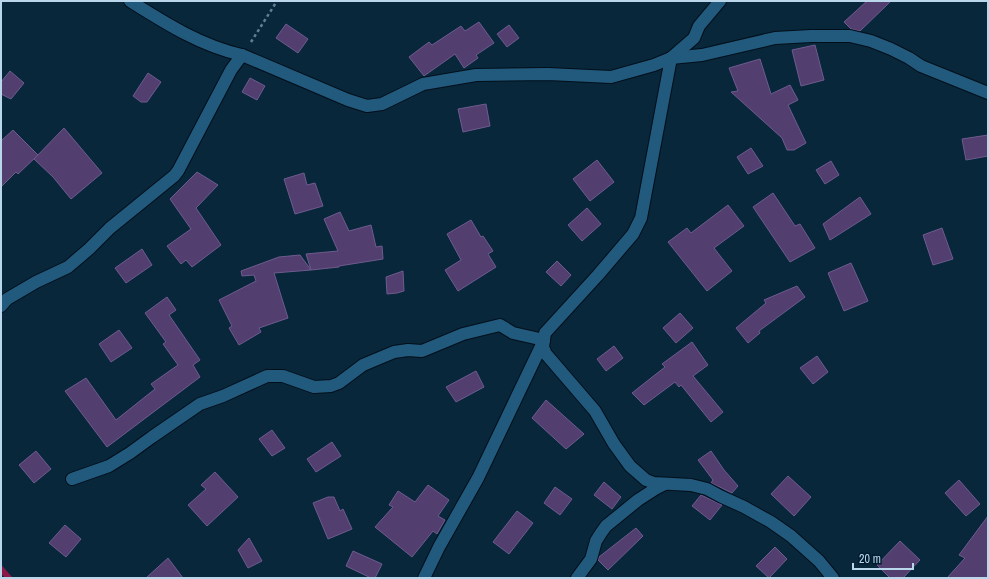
<svg xmlns="http://www.w3.org/2000/svg" width="989" height="579" viewBox="0 0 989 579" font-family="'Archivo Narrow',sans-serif">
	<style>
		.lines { fill: none; stroke-linecap: round; stroke-linejoin: round }
		.stream { stroke: #8a194a; stroke-width: 6 }
		.building { fill: #523f70; stroke: #6e5b8f }
		.minor-casing { stroke: #010f1a; stroke-width: 14 }
		.path { stroke: #627f93; stroke-width: 2.5; stroke-dasharray: 3 3; stroke-linecap: butt }
		.minor { stroke: #225a7e; stroke-width: 12 }
	</style>
	<rect width="100%" height="100%" fill="#09273a"/>
	<g class="lines">
		<path class="stream" d="M1,569L9,578"/>
	</g>
	<g class="building">
		<path d="M867,1H891L860,31L851,29L844,22Z"/>
		<path d="M479,22L494,43L476,55L478,58L464,68L455,54L424,76L409,57L429,42L432,45L461,26L465,31Z"/>
		<path d="M286,24L308,39L298,53L276,38Z"/>
		<path d="M509,25L519,38L507,47L497,34Z"/>
		<path d="M815,45L824,80L801,86L792,50Z"/>
		<path d="M760,59L771,94L790,85L798,100L788,105L806,143L794,150H787L782,138L731,92L738,91L729,68Z"/>
		<path d="M10,71L24,83L11,99L1,94V82Z"/>
		<path d="M148,73L161,82L147,102H141L133,96Z"/>
		<path d="M250,78L265,86L257,100L242,92Z"/>
		<path d="M486,104L490,126L463,132L458,109Z"/>
		<path d="M64,128L102,173L71,199L53,177L34,159Z"/>
		<path d="M13,130L38,155L18,174L16,172L1,187V141Z"/>
		<path d="M988,135V156L966,160L962,139Z"/>
		<path d="M751,148L763,166L748,174L737,157Z"/>
		<path d="M597,160L614,182L590,201L573,179Z"/>
		<path d="M831,161L839,175L825,184L816,170Z"/>
		<path d="M197,172L218,185L196,208L221,245L192,267L186,260L181,264L167,246L191,229L170,199Z"/>
		<path d="M304,173L307,185L315,183L323,206L295,214L284,179Z"/>
		<path d="M773,193L795,226L800,224L815,248L790,262L753,207Z"/>
		<path d="M860,197L871,214L830,240L823,224Z"/>
		<path d="M728,205L744,226L714,248L732,271L707,291L668,242L687,228L691,233Z"/>
		<path d="M587,208L601,224L582,241L568,225Z"/>
		<path d="M340,212L349,231L371,225L376,247L382,246L383,259L339,266V267L311,270L306,254L338,251L324,219Z"/>
		<path d="M471,220L481,237L483,236L493,251L488,254L496,267L458,291L445,270L461,260L447,234Z"/>
		<path d="M942,228L953,259L933,265L923,235Z"/>
		<path d="M142,249L152,265L126,283L115,268Z"/>
		<path d="M300,255L311,270L274,273L288,318L259,328L261,332L239,345L229,328L232,326L219,300L256,281L254,275L242,276L241,271L279,257Z"/>
		<path d="M557,261L571,275L561,286L546,272Z"/>
		<path d="M851,263L868,301L844,311L828,273Z"/>
		<path d="M403,271L404,291L397,293L387,294L386,277Z"/>
		<path d="M797,286L805,297L759,331L760,333L748,343L736,328L766,303L764,300Z"/>
		<path d="M167,297L176,310L169,315L200,360L193,365L200,377L107,447L65,391L86,378L116,420L155,389L151,384L178,365L163,344L166,342L145,313Z"/>
		<path d="M680,313L693,328L676,343L663,328Z"/>
		<path d="M119,330L132,348L111,362L99,344Z"/>
		<path d="M692,342L708,365L693,376L723,412L711,422L681,385L679,387L675,382L644,405L632,393L665,367L662,364Z"/>
		<path d="M614,346L623,358L606,371L597,359Z"/>
		<path d="M817,356L828,372L813,384L800,368Z"/>
		<path d="M476,371L484,387L456,402L446,387Z"/>
		<path d="M546,400L584,434L566,449L532,418Z"/>
		<path d="M272,430L285,448L272,456L259,439Z"/>
		<path d="M332,442L341,456L316,472L307,459Z"/>
		<path d="M36,451L51,469L34,483L19,465Z"/>
		<path d="M711,451L724,470L738,486L732,493L711,483L713,480L698,460Z"/>
		<path d="M215,472L238,497L207,526L188,505L206,489L201,485Z"/>
		<path d="M788,476L811,497L794,516L771,494Z"/>
		<path d="M959,480L980,504L966,516L945,493Z"/>
		<path d="M604,482L621,497L612,509L594,495Z"/>
		<path d="M428,485L449,500L438,516L445,520L437,534L433,531L412,557L375,527L393,507L389,505L398,491L415,502Z"/>
		<path d="M555,487L572,499L560,515L544,503Z"/>
		<path d="M701,495L722,505L710,520L692,506Z"/>
		<path d="M328,497H334L340,511L343,509L352,529L328,539L313,503Z"/>
		<path d="M517,511L533,523L509,554L493,542Z"/>
		<path d="M988,516V578H947L965,558L959,555Z"/>
		<path d="M65,525L81,539L66,557L49,543Z"/>
		<path d="M636,528L643,536L608,570L598,560L599,557Z"/>
		<path d="M249,538L262,561L248,568L238,550Z"/>
		<path d="M900,541L920,560L903,578H890L877,565Z"/>
		<path d="M775,547L787,559L769,578L756,566Z"/>
		<path d="M353,551L382,564L375,578H371L346,566Z"/>
		<path d="M168,558L183,578H146Z"/>
	</g>
	<g class="lines">
		<defs>
			<g id="minor">
				<path d="M130,1C165,23 201,46 242,55L348,100L367,106L382,104L423,84L476,75L548,74L611,77L654,65L671,58L694,38L699,26L720,1"/>
				<path d="M671,58L641,218L633,234L598,275L545,333L543,347L546,354L595,411L614,444L630,466L646,480L654,483L691,485L707,489L722,497L744,507L771,522L791,536L819,561L833,578"/>
				<path d="M671,58L702,55L775,38L811,36H850L871,41L891,49L909,58L921,66L988,93"/>
				<path d="M1,306L7,299L36,282L68,267L89,249L110,228L174,176L178,171L231,70L242,55"/>
				<path d="M72,479L109,466L130,453L152,437L200,404L223,396L267,376H283L314,387L331,386L339,383L363,365L394,352L408,350L422,351L463,334L500,325L513,333L544,340"/>
				<path d="M424,578L439,547L478,478L544,340"/>
				<path d="M577,578L591,559L596,541L601,533L606,526L638,500L655,489L665,484"/>
			</g>
		</defs>
		<use href="#minor" class="minor-casing"/>
		<path class="path" d="M251,42L277,1"/>
		<use href="#minor" class="minor"/>
	</g>
	<rect width="989" height="579" fill="none" stroke="#bad6eb" stroke-width="4"/>
	<path d="M853 563v6h60v-6" fill="none" stroke="#bad6eb" stroke-width="2"/>
	<text x="859" y="563" font-size="12" fill="#bad6eb" stroke="#011d30" stroke-width="3" paint-order="stroke">20 m</text>
</svg>
